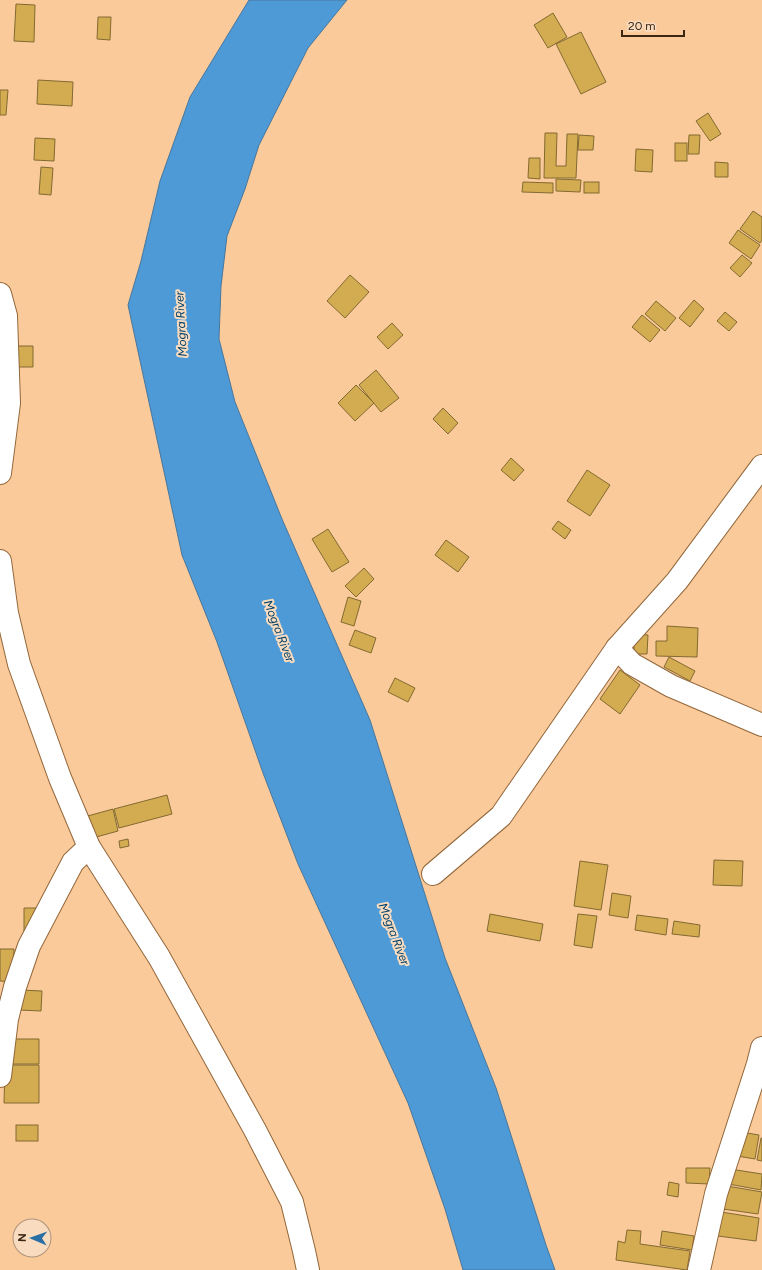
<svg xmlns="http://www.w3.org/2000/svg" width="762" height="1270" viewBox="0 0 762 1270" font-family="Figtree,sans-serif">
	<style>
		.water { fill: #4e9ad7; stroke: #48779c }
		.building { fill: #d3ab50; stroke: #836a30 }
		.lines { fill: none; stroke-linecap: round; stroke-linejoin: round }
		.minor-casing { stroke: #92673a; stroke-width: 24 }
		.minor { stroke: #fff; stroke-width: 22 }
		.labels { text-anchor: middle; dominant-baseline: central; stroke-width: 4; stroke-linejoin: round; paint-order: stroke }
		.water-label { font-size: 12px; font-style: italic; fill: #003e66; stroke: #f9dcc0 }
	</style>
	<rect width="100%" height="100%" fill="#fbca9b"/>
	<path class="water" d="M249,0H347L308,48L259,145L245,189L227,236L221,286L219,339L235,402L282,519L370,720L445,958L496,1088L546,1245L555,1270H463L445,1209L408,1103L298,864L263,773L217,642L182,555L128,305L141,261L160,181L190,97Z"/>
	<g class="building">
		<path d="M16,4L35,5L34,42L14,41Z"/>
		<path d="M553,13L567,37L548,48L534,25Z"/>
		<path d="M98,17H111L110,40L97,39Z"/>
		<path d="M581,32L606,82L581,94L556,44Z"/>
		<path d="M38,80L73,82L72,106L37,104Z"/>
		<path d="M0,90H8L6,115H0Z"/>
		<path d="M708,113L721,134L710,141L696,121Z"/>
		<path d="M545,133H557L556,166H566L567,134H578L576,178H544Z"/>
		<path d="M579,135L594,136L593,150H578Z"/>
		<path d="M689,135H700L699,154H688Z"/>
		<path d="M35,138L55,139L54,161L34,160Z"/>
		<rect x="675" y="143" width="12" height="18"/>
		<path d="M636,149L653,150L652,172L635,171Z"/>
		<path d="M529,158H540V179L528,178Z"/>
		<path d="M715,162L728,163V177H715Z"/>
		<path d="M41,167L53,168L51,195L39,194Z"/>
		<path d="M556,179L581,180L580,192L556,191Z"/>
		<path d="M523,182L553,183V193L522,192Z"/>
		<rect x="584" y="182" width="15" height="11"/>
		<path d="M753,211L762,217V240L760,243L740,229Z"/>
		<path d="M738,230L760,245L751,259L729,243Z"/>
		<path d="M742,255L752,263L740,277L730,268Z"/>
		<path d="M350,275L369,292L345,318L327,301Z"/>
		<path d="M694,300L704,309L690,327L679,318Z"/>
		<path d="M656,301L676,318L665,331L645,314Z"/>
		<path d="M725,312L737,322L729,331L717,321Z"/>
		<path d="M642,315L660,330L650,342L632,327Z"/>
		<path d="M392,323L403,335L388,349L377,337Z"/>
		<path d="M17,346H33V367H18Z"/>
		<path d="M376,370L399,398L381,412L359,385Z"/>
		<path d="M356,385L374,403L355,421L338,403Z"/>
		<path d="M443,408L458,423L448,434L433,419Z"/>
		<path d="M511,458L524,470L514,481L501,470Z"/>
		<path d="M587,470L610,485L590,516L567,501Z"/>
		<path d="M558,521L571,530L565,539L552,529Z"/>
		<path d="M328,529L349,562L332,572L312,539Z"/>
		<path d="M446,540L469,557L458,572L435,555Z"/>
		<path d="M364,568L374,579L356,597L345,586Z"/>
		<path d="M348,597L361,601L354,626L341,622Z"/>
		<path d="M667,626L698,628L697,657L656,656V641H667Z"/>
		<path d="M355,630L376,638L371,653L349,645Z"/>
		<path d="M634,634L648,635L647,654H634Z"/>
		<path d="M669,657L695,671L690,681L664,667Z"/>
		<path d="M620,670L640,685L620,714L600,699Z"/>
		<path d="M395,678L415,688L408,702L388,692Z"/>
		<path d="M167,795L172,814L119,828L114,809Z"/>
		<path d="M113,809L118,831L89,839L84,817Z"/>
		<path d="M128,839L129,846L120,848L119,841Z"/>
		<path d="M714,860L743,861L742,886L713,885Z"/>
		<path d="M580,861L608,865L601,910L574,906Z"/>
		<path d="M612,893L631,896L628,918L609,915Z"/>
		<path d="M24,908H36L37,931H24Z"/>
		<path d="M490,914L543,924L540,941L487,931Z"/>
		<path d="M578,914L597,916L592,948L574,945Z"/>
		<path d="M637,915L668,919L666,935L635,930Z"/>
		<path d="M674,921L700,925L699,937L672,934Z"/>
		<path d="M0,949H14L13,982L0,981Z"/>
		<path d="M20,990L42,991L41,1011L19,1010Z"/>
		<path d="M9,1039H39V1064H8Z"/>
		<path d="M5,1065H39V1103H4Z"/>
		<rect x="16" y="1125" width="22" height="16"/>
		<path d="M741,1132L759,1135L755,1159L737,1156Z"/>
		<path d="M761,1138H762V1161L757,1160Z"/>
		<path d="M686,1168H710L709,1184L686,1183Z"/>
		<path d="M730,1169L762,1174L761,1190L728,1184Z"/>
		<path d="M669,1182L679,1184L678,1197L667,1195Z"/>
		<path d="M727,1186L762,1192L758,1214L723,1209Z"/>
		<path d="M721,1212L759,1218L756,1241L718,1236Z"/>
		<path d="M627,1230L641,1231L640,1244L690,1251L687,1270L616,1260L618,1241L625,1243Z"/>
		<path d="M662,1231L694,1236L692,1250L660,1245Z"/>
	</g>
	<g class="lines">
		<defs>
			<g id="minor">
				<path d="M0,294L6,316L9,403L0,473"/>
				<path d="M0,561L7,613L19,664L60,778L89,847L159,957L255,1130L292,1202L304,1251L308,1270"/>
				<path d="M617,648L632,664L671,686L762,725"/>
				<path d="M433,874L501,816L617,648L677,581L762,466"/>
				<path d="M0,1076L7,1019L15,987L29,946L73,862L89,847"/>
				<path d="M699,1270L716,1194L758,1064L762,1048"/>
			</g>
		</defs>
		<use href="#minor" class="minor-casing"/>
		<use href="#minor" class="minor"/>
	</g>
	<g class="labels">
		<g class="water-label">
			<text transform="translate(181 324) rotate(-93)">Mogra River</text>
			<text transform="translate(279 631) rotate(69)">Mogra River</text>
			<text transform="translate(394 934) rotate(69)">Mogra River</text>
		</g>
	</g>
	<g transform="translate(32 1238) rotate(272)"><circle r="19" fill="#f9dcc0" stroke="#ac937b"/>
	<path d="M0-3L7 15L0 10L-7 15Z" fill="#2a6fa4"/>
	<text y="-6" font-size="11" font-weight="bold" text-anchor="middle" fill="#392613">N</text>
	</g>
	<path d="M622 30v6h62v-6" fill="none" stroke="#392613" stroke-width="2"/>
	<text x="628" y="30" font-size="12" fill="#392613" stroke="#f9dcc0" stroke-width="3" paint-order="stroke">20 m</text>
</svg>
